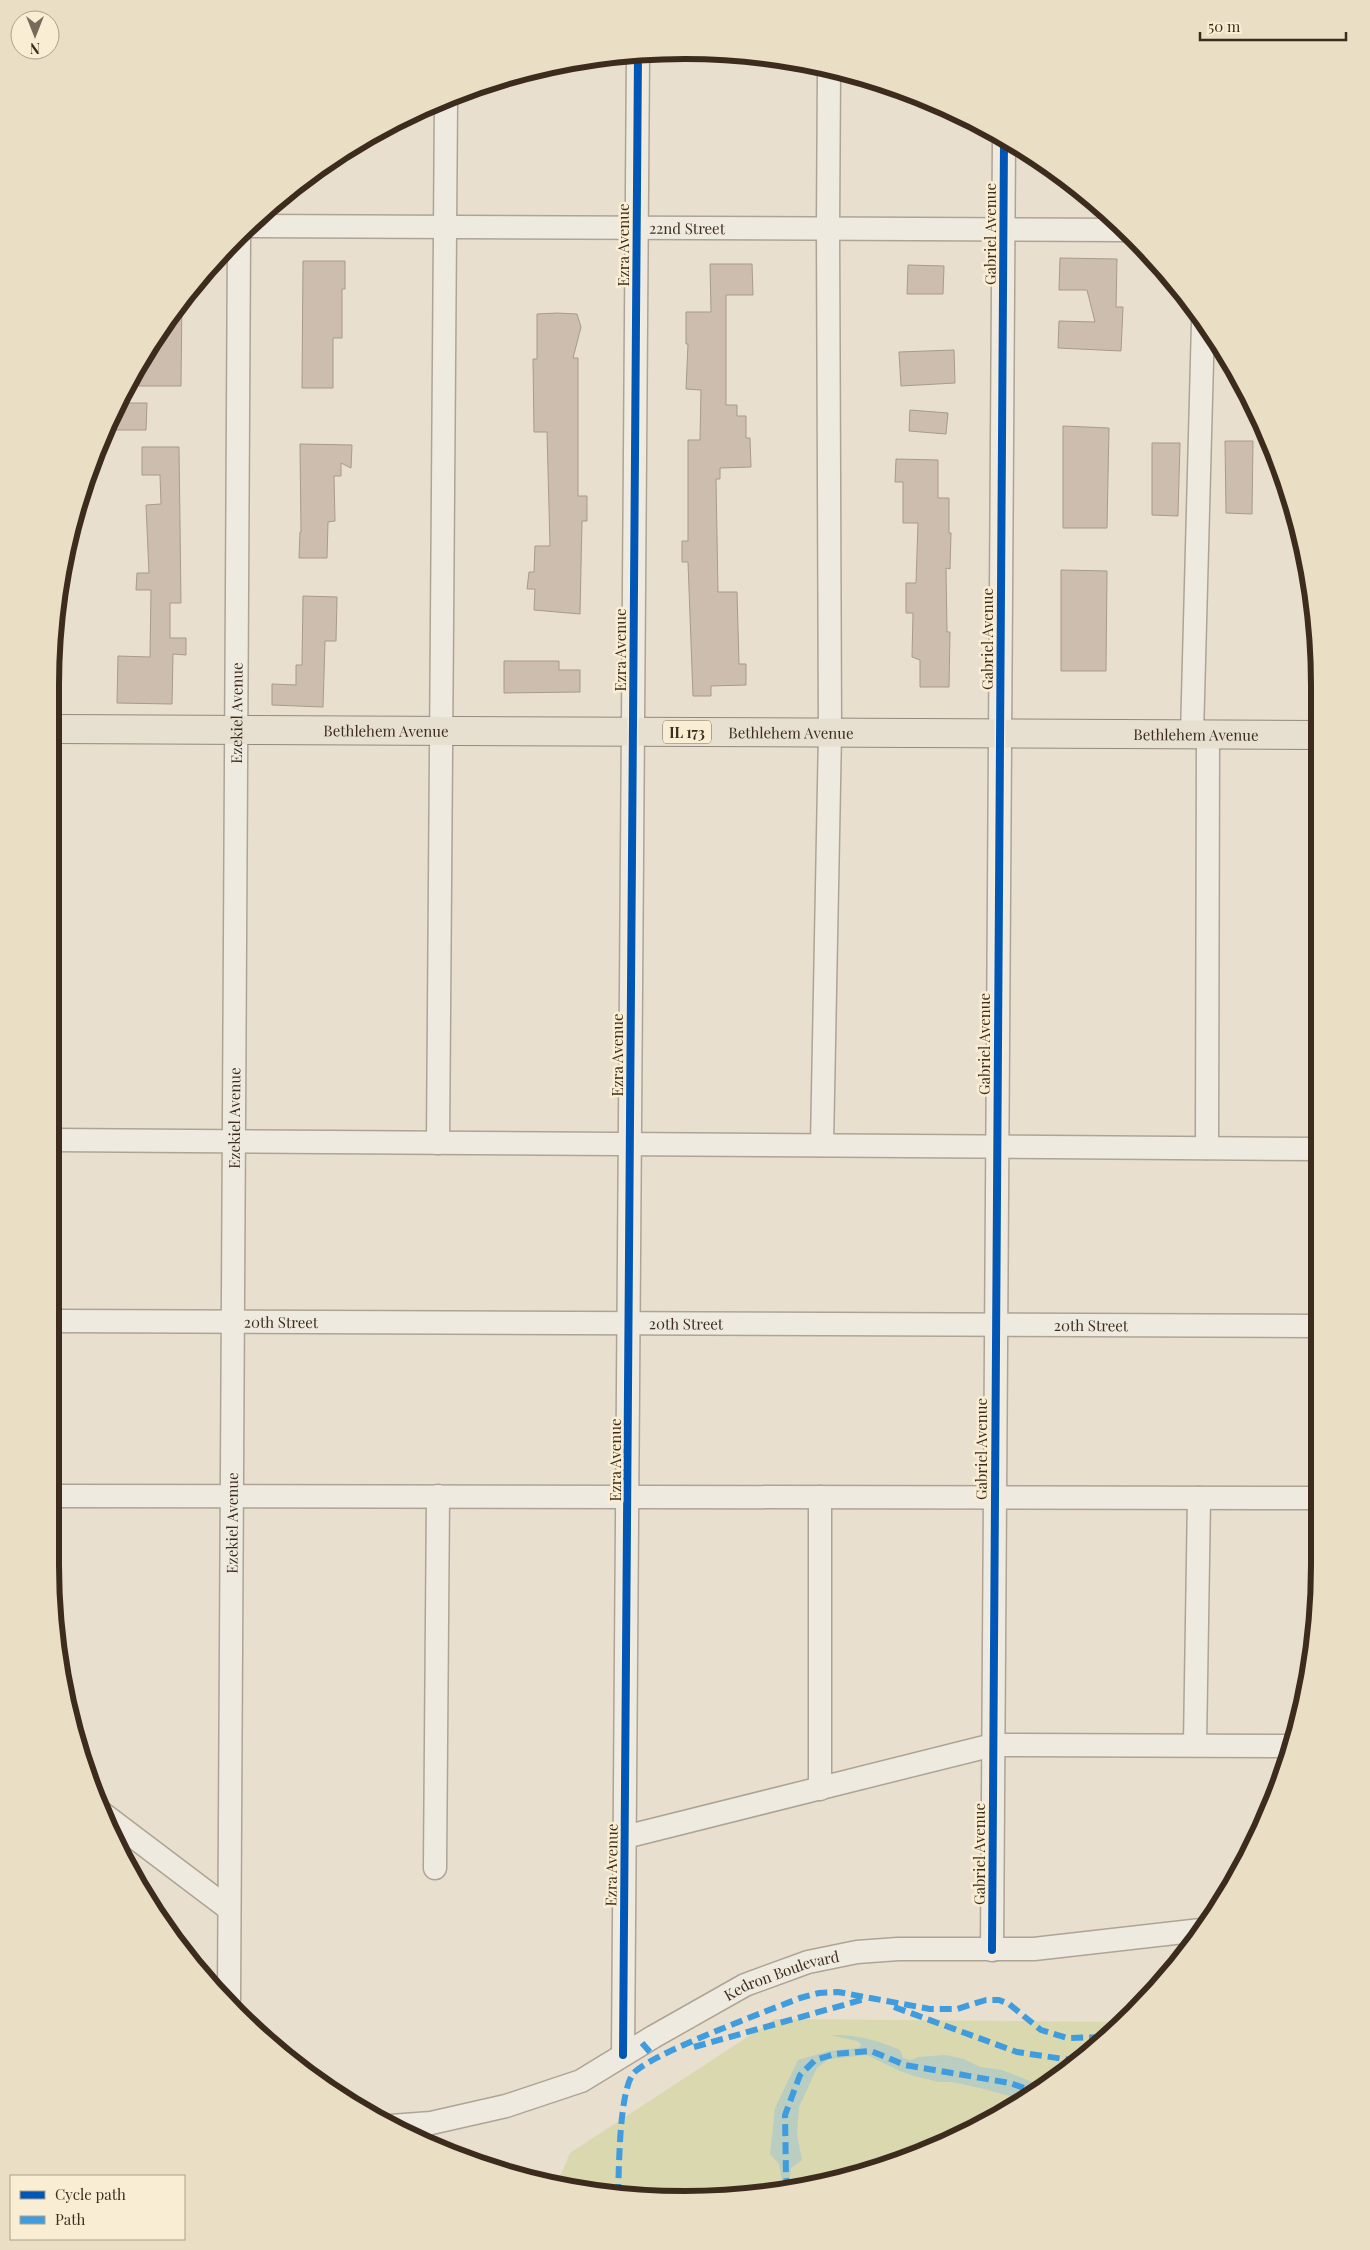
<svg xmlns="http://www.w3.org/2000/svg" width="1370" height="2250" viewBox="0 0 1370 2250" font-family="'Playfair Display',serif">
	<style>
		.green { fill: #d9d8af }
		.water { fill: #b9cdc1 }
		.building { fill: #ccbdae; stroke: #a99a8c }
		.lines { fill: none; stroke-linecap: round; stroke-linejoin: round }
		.minor-casing { stroke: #ada496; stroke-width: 25 }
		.major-casing { stroke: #92897e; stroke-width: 30 }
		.minor { stroke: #efeae0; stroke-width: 22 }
		.major { stroke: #e7e0d1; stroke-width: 28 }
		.quiet { stroke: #3f9cdf; stroke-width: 6; stroke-dasharray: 12 6; stroke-linecap: butt }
		.cycleway-casing { stroke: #f9edd3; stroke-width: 11 }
		.cycleway { stroke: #0057b8; stroke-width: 8 }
		.labels { text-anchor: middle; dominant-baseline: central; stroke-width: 5; stroke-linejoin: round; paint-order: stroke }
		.shield { fill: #f9edd3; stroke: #756654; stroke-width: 1 }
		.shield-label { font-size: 14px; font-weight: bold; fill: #3d2c1d }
		.street-label { font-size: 15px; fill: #3d2c1d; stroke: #f9edd3 }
		.rim { fill: none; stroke: #3d2c1d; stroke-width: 6 }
	</style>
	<rect width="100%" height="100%" fill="#e8dfce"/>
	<path class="green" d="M775,2019L1124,2022L1038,2093L889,2166L768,2195L685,2200L602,2195L557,2184L570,2153Z"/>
	<path class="water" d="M830,2035C854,2034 878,2040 900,2050L903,2058L911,2060L918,2057L945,2055L964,2059L980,2067L1002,2070L1045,2087L1024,2100L980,2088L952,2082H939L914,2076L900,2071L867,2055L829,2059L817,2068L799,2107L797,2134L802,2160L791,2168L789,2183L793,2189L784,2191L779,2164L770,2154L775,2108L798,2060L829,2051L859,2048L861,2044L857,2041Z"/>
	<g class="building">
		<path d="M1060,258L1117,259L1116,307H1123L1121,351L1058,348L1059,321L1095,322L1087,290H1059Z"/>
		<path d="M303,261H345V289H342V338H333V388H302Z"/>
		<path d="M710,264H752L753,295H726V405H737V416H746V438H750L751,467L720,468V479H716L718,592H737L739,664H746V685L711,686V696H693L688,562H682V541H688V440H700L701,390L686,389L688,344H686V312H711Z"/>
		<path d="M908,265L944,266L943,294H907Z"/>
		<path d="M182,297L181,386H139L138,373Z"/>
		<path d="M557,313L577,314L581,327L573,358H578V496H587V521H582L580,614L534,610L535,589H527L529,572H534L535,546H550L547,432H534L533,359H537V314Z"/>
		<path d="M954,350L955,383L901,386L899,352Z"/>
		<path d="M121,403H147L146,430H105Z"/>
		<path d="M910,410L948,413L946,434L909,431Z"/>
		<path d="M1063,426L1109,428L1107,528H1063Z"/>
		<path d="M1225,441H1253L1252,514L1226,513Z"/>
		<path d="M1152,443H1180L1178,516L1152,515Z"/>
		<path d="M300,444L352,445L351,468L341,463V476H334L335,521L328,522L327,558H299L300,532H301Z"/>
		<path d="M142,447H179L181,603H170V638H186V655L173,654L172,704L117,703L118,656L150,657L151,590H136L137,573H149L146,505L161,504L160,475H142Z"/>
		<path d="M896,459L938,460V498H949V533H951L950,569L946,568L947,632H950L949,687H920V660L912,657L913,613H906V583H916L918,523H903V482H895Z"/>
		<path d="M1061,570L1107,571L1106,671H1061Z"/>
		<path d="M303,596L337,597L336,641H325L323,707L272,705V684L296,685V665H302Z"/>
		<path d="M504,661H559V670H580V692L504,693Z"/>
	</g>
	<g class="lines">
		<defs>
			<g id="minor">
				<path id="s1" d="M249,226L1123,230"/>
				<path d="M1192,735L1203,323"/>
				<path d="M55,1140L1317,1149"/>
				<path d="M438,1143L446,100"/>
				<path d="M822,1145L830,733L828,229L829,68"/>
				<path d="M1207,1148L1208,735"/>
				<path id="s2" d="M55,1321L1316,1326"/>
				<path d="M55,1496L1315,1498"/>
				<path d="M1195,1745L1199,1498"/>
				<path d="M820,1789V1497"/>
				<path d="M102,1813L229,1909"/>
				<path d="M625,1837L993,1745L1288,1746"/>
				<path d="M435,1868L438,1496"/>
				<path d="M992,1950L1004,139"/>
				<path id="s3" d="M229,1999L239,237"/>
				<path d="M623,2055L638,54"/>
				<path id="s4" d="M391,2126L431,2123L506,2106L581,2081L653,2037L745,1985L808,1962L857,1952L898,1949H1034L1201,1930"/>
			</g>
			<g id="major">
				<path id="s5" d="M55,729L1318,735"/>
			</g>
		</defs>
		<use href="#minor" class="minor-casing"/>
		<use href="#major" class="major-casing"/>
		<use href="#minor" class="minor"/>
		<use href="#major" class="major"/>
		<g class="quiet">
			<path d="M894,2007L1017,2052L1077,2061"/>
			<path d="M642,2043L655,2058"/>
			<path d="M694,2047L865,1999"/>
			<path d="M788,2190L786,2177L785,2115L800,2075L815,2060L835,2054L871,2051L905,2065L1010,2083L1038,2093"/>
			<path d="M618,2196C619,2170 619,2093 633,2074C647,2055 770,2010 800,1998L819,1993L838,1992L930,2009H957L986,2000H999L1009,2004L1041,2030L1067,2038L1106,2037"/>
		</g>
		<defs>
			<g id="cycleway">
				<path d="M992,1950L1004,139"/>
				<path d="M623,2055L638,54"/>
			</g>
		</defs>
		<use href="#cycleway" class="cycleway-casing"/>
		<use href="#cycleway" class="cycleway"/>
	</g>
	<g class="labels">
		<rect class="shield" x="663" y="720.5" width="48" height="23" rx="4"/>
		<g class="shield-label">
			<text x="687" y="732">IL 173</text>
		</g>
		<g class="street-label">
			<text stroke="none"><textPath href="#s1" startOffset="438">22nd Street</textPath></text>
			<text transform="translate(990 234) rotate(-90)">Gabriel Avenue</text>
			<text transform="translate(623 245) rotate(-90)">Ezra Avenue</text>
			<text transform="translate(987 639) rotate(-90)">Gabriel Avenue</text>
			<text transform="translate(620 650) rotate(-90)">Ezra Avenue</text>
			<text stroke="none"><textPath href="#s3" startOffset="1286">Ezekiel Avenue</textPath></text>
			<text stroke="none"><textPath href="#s5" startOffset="331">Bethlehem Avenue</textPath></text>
			<text stroke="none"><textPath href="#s5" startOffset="736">Bethlehem Avenue</textPath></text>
			<text stroke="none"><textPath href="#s5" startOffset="1141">Bethlehem Avenue</textPath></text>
			<text transform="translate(984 1044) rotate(-90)">Gabriel Avenue</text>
			<text transform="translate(617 1055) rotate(-90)">Ezra Avenue</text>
			<text stroke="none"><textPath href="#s3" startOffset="881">Ezekiel Avenue</textPath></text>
			<text stroke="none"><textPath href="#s2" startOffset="226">20th Street</textPath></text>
			<text stroke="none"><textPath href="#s2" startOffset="631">20th Street</textPath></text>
			<text stroke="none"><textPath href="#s2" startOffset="1036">20th Street</textPath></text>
			<text transform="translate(981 1449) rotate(-90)">Gabriel Avenue</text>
			<text transform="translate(615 1460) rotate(-90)">Ezra Avenue</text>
			<text stroke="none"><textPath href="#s3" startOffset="476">Ezekiel Avenue</textPath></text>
			<text transform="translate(979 1854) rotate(-90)">Gabriel Avenue</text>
			<text transform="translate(611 1865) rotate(-89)">Ezra Avenue</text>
			<text stroke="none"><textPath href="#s4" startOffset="424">Kedron Boulevard</textPath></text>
		</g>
	</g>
	<path d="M0 0H1370V2250H0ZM685 59H685A626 626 0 0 1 1311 685V1565A626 626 0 0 1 685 2191H685A626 626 0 0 1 59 1565V685A626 626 0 0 1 685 59Z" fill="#eadec4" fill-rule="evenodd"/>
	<path class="rim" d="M685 59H685A626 626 0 0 1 1311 685V1565A626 626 0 0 1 685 2191H685A626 626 0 0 1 59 1565V685A626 626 0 0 1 685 59Z"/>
	<rect x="10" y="2175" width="175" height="65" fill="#f9edd3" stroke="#aea08a"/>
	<rect x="20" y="2191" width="25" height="8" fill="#0057b8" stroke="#aea08a"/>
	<text x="55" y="2200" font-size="15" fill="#3d2c1d">Cycle path</text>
	<rect x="20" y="2216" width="25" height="8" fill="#3f9cdf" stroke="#aea08a"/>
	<text x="55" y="2225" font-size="15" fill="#3d2c1d">Path</text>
	<g transform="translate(35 35) rotate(180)"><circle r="24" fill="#f9edd3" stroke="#aea08a"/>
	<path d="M0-4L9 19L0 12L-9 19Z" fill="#796b5b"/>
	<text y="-8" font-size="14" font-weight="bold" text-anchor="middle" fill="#3d2c1d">N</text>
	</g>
	<path d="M1200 32v8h146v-8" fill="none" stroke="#3d2c1d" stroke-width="2.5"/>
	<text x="1208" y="32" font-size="15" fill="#3d2c1d" stroke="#f9edd3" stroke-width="4" paint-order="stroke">50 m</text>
</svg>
